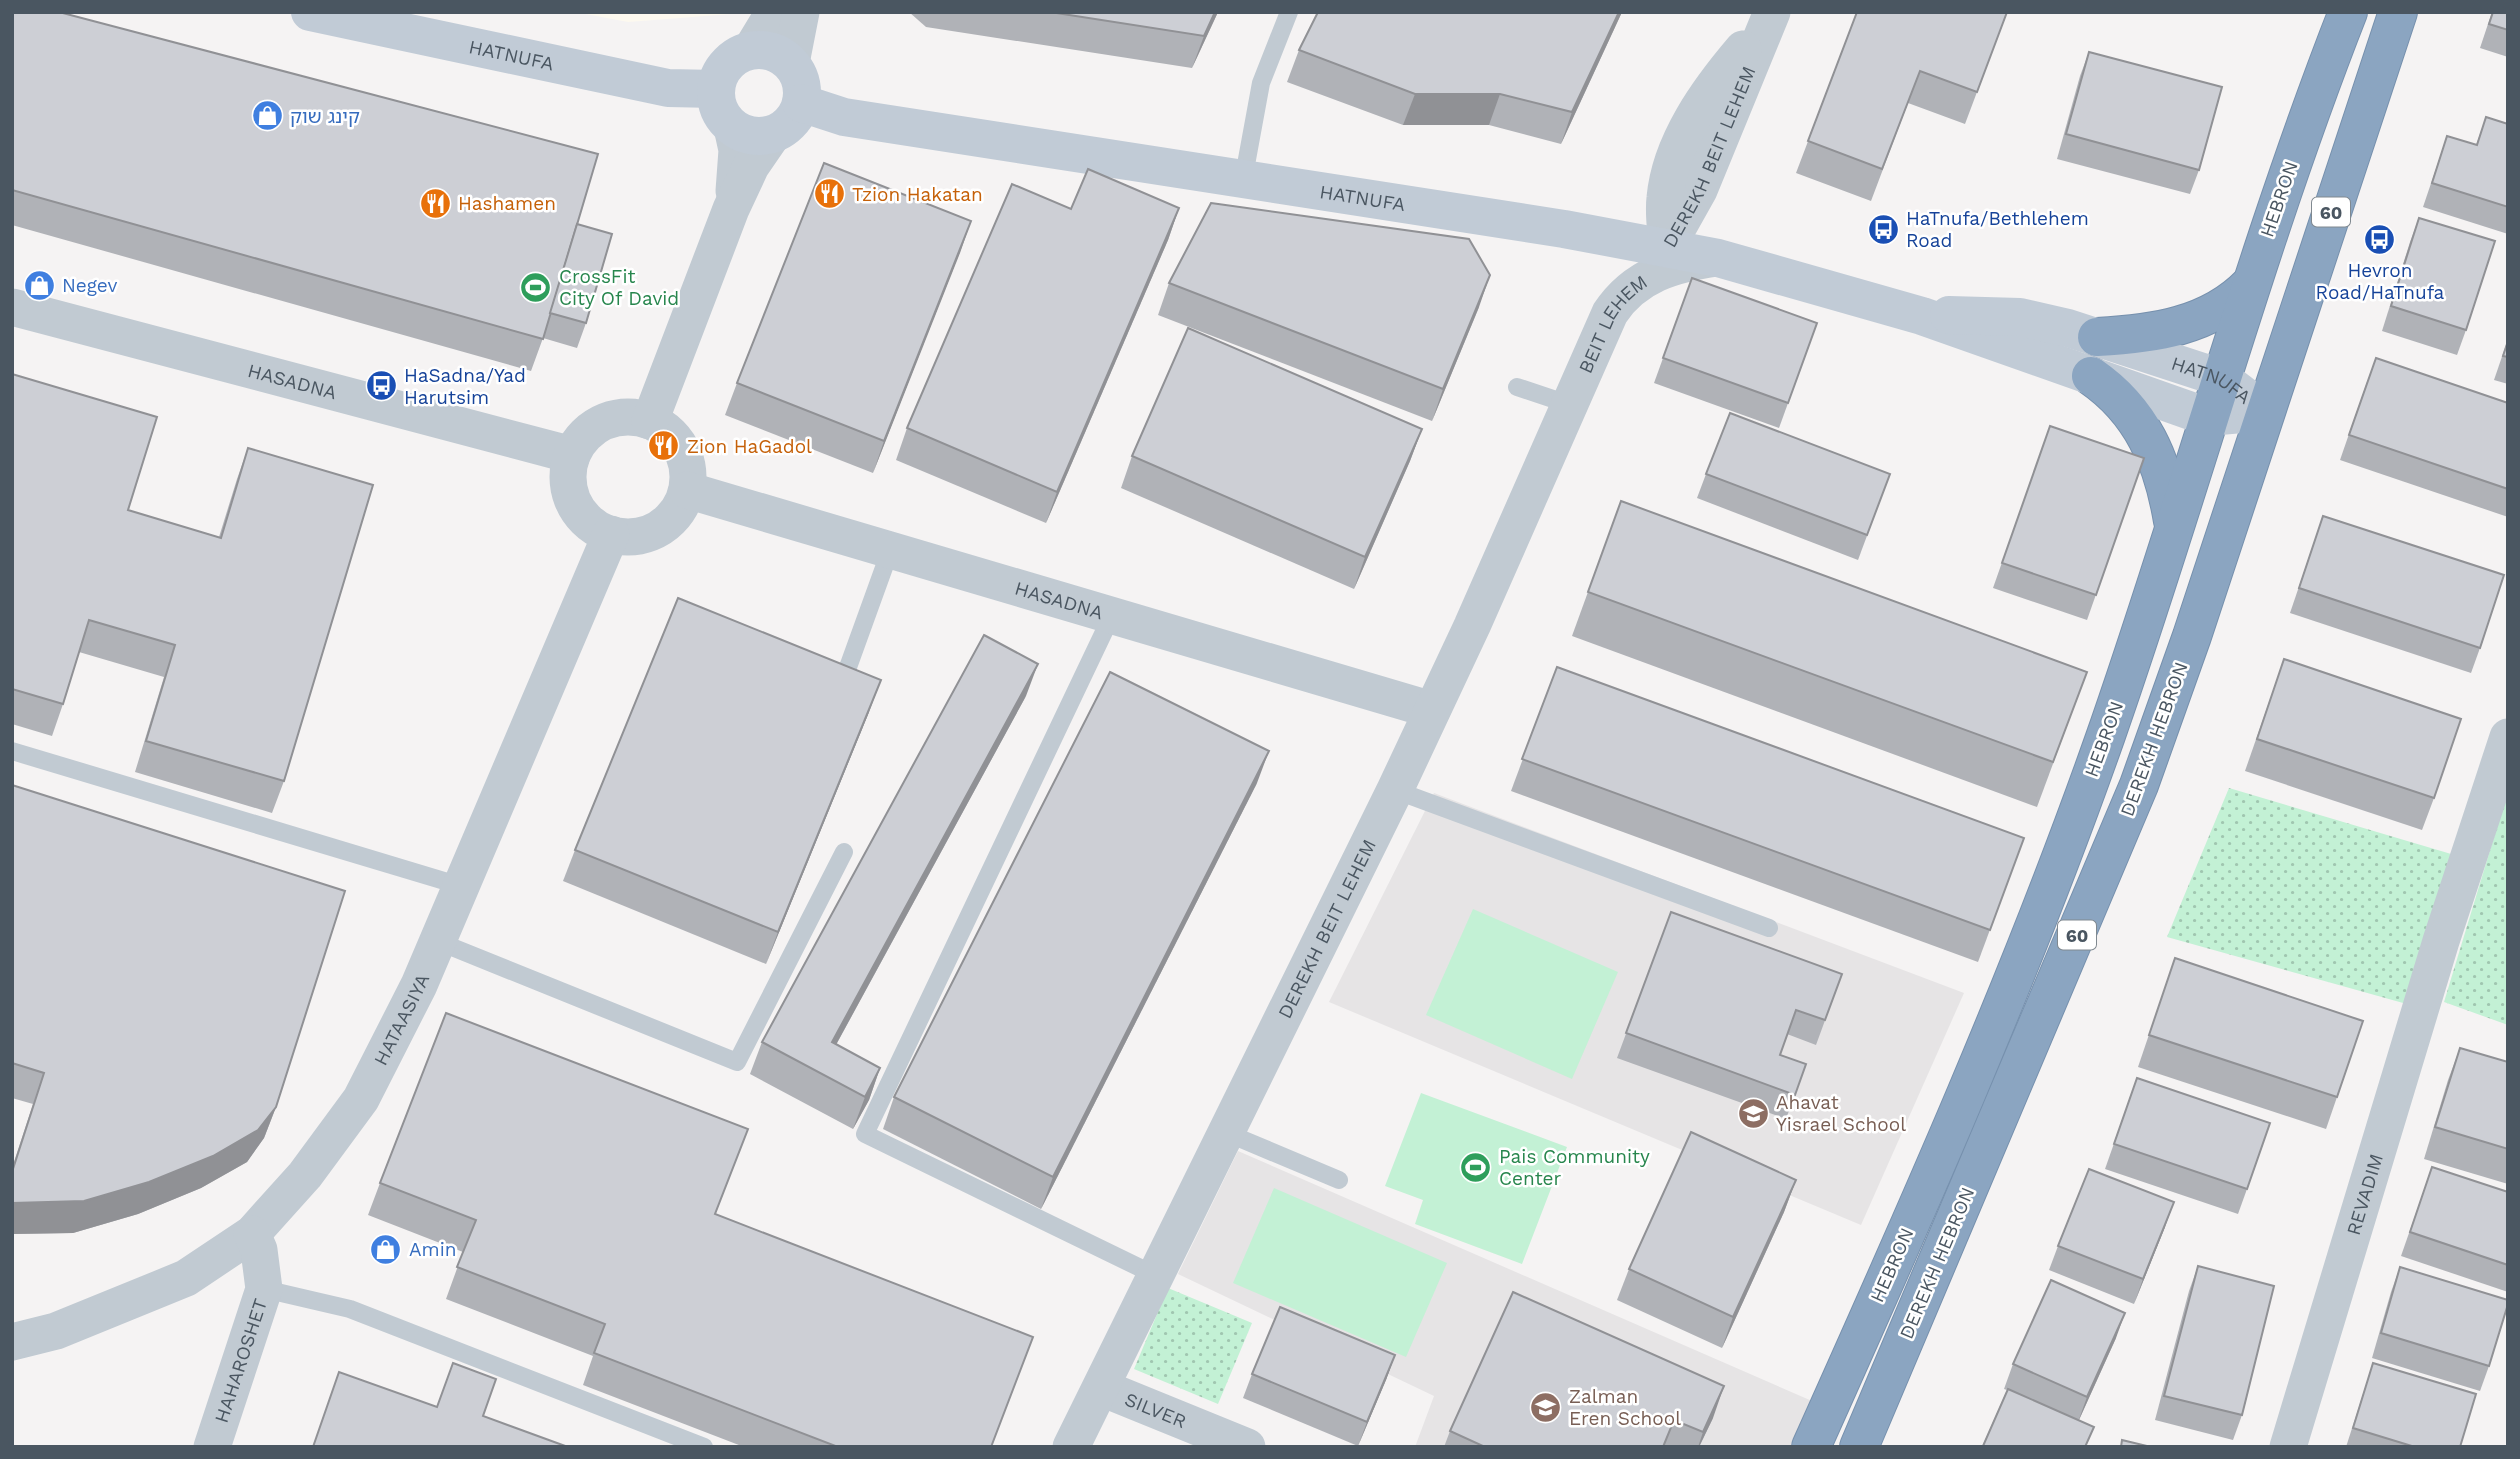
<svg xmlns="http://www.w3.org/2000/svg" width="2520" height="1459" viewBox="0 0 2520 1459" font-family="'Work Sans','Noto Sans Hebrew',sans-serif">
	<style>
		.commercial { fill: #fdf9ef }
		.education { fill: #e6e4e5 }
		.green { fill: url(#green-dots) }
		.pitch { fill: #c3f1d5 }
		.lines { fill: none; stroke-linecap: round; stroke-linejoin: round }
		.highway-casing { stroke: #7690ad; stroke-width: 40 }
		.lane { stroke: #c1cad2; stroke-width: 18 }
		.street { stroke: #c1cad2; stroke-width: 37 }
		.secondary { stroke: #c1cbd6; stroke-width: 38 }
		.highway { stroke: #8ba5c1; stroke-width: 38 }
		.wall { fill: #b0b2b7 }
		.shaded-wall { fill: #909195 }
		.building { fill: #cdcfd5; stroke: #909195; stroke-width: 2 }
		.labels { text-anchor: middle; dominant-baseline: central; stroke-width: 5; stroke-linejoin: round; paint-order: stroke }
		.shield { fill: #fff; stroke: #808990; stroke-width: 2 }
		.shield-label { font-size: 18px; font-weight: bold; fill: #4a5661 }
		.street-label { font-size: 19px; fill: #4a5661; stroke: #fff }
		.shop-label { font-size: 19px; fill: #366cbe; stroke: #fff; text-anchor: start }
		.food-label { font-size: 19px; fill: #c56008; stroke: #fff; text-anchor: start }
		.transit-label { font-size: 19px; fill: #164399; stroke: #fff; text-anchor: start }
		.leisure-label { font-size: 19px; fill: #27864d; stroke: #fff; text-anchor: start }
		.education-label { font-size: 19px; fill: #785e54; stroke: #fff; text-anchor: start }
	</style>
	<defs>
		<pattern id="green-dots" width="8" height="8" patternUnits="userSpaceOnUse" patternTransform="scale(1.75)"><rect width="8" height="8" fill="#c3f1d5"/><path d="M2 2h.1M6 6h.1" fill="none" stroke="#a0c6b0" stroke-width="1.8" stroke-linecap="round"/></pattern>
	</defs>
	<rect width="100%" height="100%" fill="#f5f3f3"/>
	<path class="commercial" d="M575,12H774L771,19L744,13L628,22Z"/>
	<g class="education">
		<path d="M1434,793L1964,993L1861,1225L1329,1002Z"/>
		<path d="M1238,1151L1812,1401L1793,1447H1415L1434,1396L1178,1274Z"/>
	</g>
	<g class="green">
		<path d="M2229,788L2468,859L2421,1008L2167,937Z"/>
		<path d="M2508,791V1025L2444,1002Z"/>
		<path d="M1168,1288L1252,1323L1218,1404L1134,1369Z"/>
	</g>
	<g class="pitch">
		<path d="M1473,909L1618,972L1572,1079L1426,1015Z"/>
		<path d="M1421,1093L1567,1147L1522,1264L1415,1224L1423,1200L1385,1186Z"/>
		<path d="M1274,1188L1447,1263L1406,1357L1233,1283Z"/>
	</g>
	<g class="lines">
		<defs>
			<g id="highway">
				<path d="M2097,337C2152,334 2209,327 2250,285"/>
				<path d="M2091,376C2142,411 2163,461 2173,521"/>
				<path d="M1811,1447C1916,1213 2021,977 2106,735C2190,495 2255,249 2348,12"/>
				<path d="M1859,1447L2139,785L2192,636L2398,12"/>
			</g>
		</defs>
		<use href="#highway" class="highway-casing"/>
		<g class="lane">
			<path d="M1243,181L1261,83L1289,12"/>
			<path d="M1517,387L1571,405"/>
			<path d="M1112,615L865,1134L1157,1276"/>
			<path d="M847,670L890,551"/>
			<path d="M12,751L461,886"/>
			<path d="M1395,790L1769,928"/>
			<path d="M437,941L737,1062L844,852"/>
			<path d="M1227,1133L1339,1180"/>
			<path d="M264,1289L350,1309L704,1447"/>
		</g>
		<g class="street">
			<path d="M751,50L774,12"/>
			<path d="M791,63L801,12"/>
			<path d="M732,127L737,150L734,191"/>
			<path id="s1" d="M1667,247L1699,190L1772,12"/>
			<path d="M1667,247C1666,231 1663,214 1665,198C1670,142 1708,90 1743,49"/>
			<path id="s2" d="M12,307L572,455"/>
			<circle cx="628" cy="477" r="60"/>
			<path d="M650,421L731,209L751,166L773,134"/>
			<path id="s3" d="M687,490L1432,710"/>
			<path id="s4" d="M12,1342L56,1331L186,1278L252,1234L305,1175L361,1099L419,985L611,534"/>
			<path id="s5" d="M1102,1388L1247,1447"/>
			<path id="s6" d="M212,1447L264,1289L259,1250L252,1234"/>
			<path id="s7" d="M1071,1447L1395,790L1472,626L1610,313C1635,275 1674,264 1717,258"/>
			<path id="s8" d="M2288,1447L2441,941L2508,737"/>
		</g>
		<g class="secondary">
			<path id="s9" d="M310,12L668,88L716,89"/>
			<circle cx="759" cy="93" r="43"/>
			<path id="s10" d="M801,103L844,117L1564,229L1718,258L1922,316L2208,417L2265,412"/>
			<path id="s11" d="M1949,315L2020,317L2068,328L2221,378L2247,398"/>
		</g>
		<use href="#highway" class="highway"/>
	</g>
	<g class="wall">
		<path d="M12,12L577,224L586,323L577,348L543,338L531,371L12,225Z"/>
		<path d="M909,12H1218L1192,68L926,27Z"/>
		<path d="M1622,12L1561,144L1489,125H1403L1287,82L1299,50Z"/>
		<path d="M1857,12H2007L1965,124L1908,103L1871,201L1796,173Z"/>
		<path d="M2492,12H2508V57L2480,48Z"/>
		<path d="M2089,52L2199,170L2190,194L2057,159L2080,76Z"/>
		<path d="M2486,117L2508,124V234L2423,207L2447,136L2476,145Z"/>
		<path d="M1179,208L1168,240L1046,523L896,460L907,428L1071,209Z"/>
		<path d="M2419,218L2466,330L2457,355L2382,331L2410,242Z"/>
		<path d="M971,221L873,473L725,415L737,383Z"/>
		<path d="M1692,278L1817,323L1779,428L1654,383Z"/>
		<path d="M1169,283L1479,307L1432,421L1158,315Z"/>
		<path d="M2508,339V384L2494,380Z"/>
		<path d="M12,374L128,510L219,537L237,479L248,448L284,781L272,813L135,772L164,677L79,652L63,704L52,736L12,724Z"/>
		<path d="M2367,382L2508,403V517L2340,460Z"/>
		<path d="M2050,426L2144,458L2087,620L1993,588Z"/>
		<path d="M1422,429L1410,461L1354,589L1121,488L1132,456Z"/>
		<path d="M1706,474H1890L1858,560L1697,498Z"/>
		<path d="M1621,501L2087,672L2037,807L1572,636Z"/>
		<path d="M2323,516L2480,648L2471,673L2290,613Z"/>
		<path d="M2284,659L2434,798L2422,830L2245,771Z"/>
		<path d="M1557,667L2024,838L1978,962L1511,791Z"/>
		<path d="M1026,696L836,1045L880,1068L869,1100L853,1129L750,1074L762,1042Z"/>
		<path d="M869,712L766,964L563,881L575,850Z"/>
		<path d="M1257,783L1041,1209L883,1129L894,1097Z"/>
		<path d="M12,785L276,1107L264,1138L247,1162L201,1188L138,1214L73,1233L12,1234V1168L33,1104L12,1098Z"/>
		<path d="M1671,912L1842,974L1816,1045L1787,1034L1780,1055L1806,1064L1786,1119L1617,1058Z"/>
		<path d="M2175,958L2337,1097L2326,1129L2138,1067Z"/>
		<path d="M2460,1048L2508,1062V1184L2424,1159L2448,1080Z"/>
		<path d="M2137,1078L2247,1189L2238,1214L2105,1169Z"/>
		<path d="M736,1160L715,1215L1033,1337L991,1447H744L583,1385L593,1356L446,1299L463,1252L368,1215L380,1183Z"/>
		<path d="M2432,1167L2508,1192V1292L2401,1256Z"/>
		<path d="M1796,1180L1784,1212L1722,1348L1617,1300L1629,1269Z"/>
		<path d="M2165,1227L2134,1304L2049,1270L2058,1246Z"/>
		<path d="M2198,1266L2242,1415L2233,1440L2155,1420L2189,1291Z"/>
		<path d="M2400,1267L2489,1366L2480,1391L2372,1358L2391,1292Z"/>
		<path d="M2116,1338L2079,1420L2087,1447H1982L2007,1390L2004,1389L2013,1364Z"/>
		<path d="M1395,1355L1386,1380L1358,1446L1243,1398L1252,1374Z"/>
		<path d="M2373,1363L2460,1447H2346Z"/>
		<path d="M1713,1418L1699,1447H1444L1450,1431Z"/>
	</g>
	<g class="shaded-wall">
		<path d="M1215,12H1218L1192,68L1204,36Z"/>
		<path d="M1619,12H1622L1561,144L1572,112Z"/>
		<path d="M1415,94H1500L1489,125H1403Z"/>
		<path d="M1179,208L1168,240L1046,523L1057,492Z"/>
		<path d="M971,221L960,253L873,473L884,441Z"/>
		<path d="M1490,275L1479,307L1432,421L1443,389Z"/>
		<path d="M1422,429L1410,461L1354,589L1365,557Z"/>
		<path d="M1038,664L1026,696L820,1074L832,1042Z"/>
		<path d="M881,680L869,712L766,964L778,932Z"/>
		<path d="M1269,751L1257,783L1041,1209L1053,1177Z"/>
		<path d="M880,1068L869,1100L853,1129L865,1097Z"/>
		<path d="M276,1107L264,1138L247,1162L201,1188L138,1214L73,1233L12,1234V1203Z"/>
		<path d="M1796,1180L1784,1212L1722,1348L1733,1317Z"/>
		<path d="M2174,1202L2165,1227L2134,1304L2143,1279Z"/>
		<path d="M2125,1313L2116,1338L2078,1422L2087,1397Z"/>
		<path d="M1395,1355L1386,1380L1358,1446L1367,1422Z"/>
		<path d="M1724,1386L1713,1418L1699,1447H1698L1703,1432Z"/>
	</g>
	<g class="building">
		<path d="M12,12H59L598,154L543,339L12,190Z"/>
		<path d="M1050,12H1215L1204,36Z"/>
		<path d="M1318,12H1619L1572,112L1500,94H1415L1299,50Z"/>
		<path d="M1857,12H2007L1977,92L1920,71L1882,169L1808,141Z"/>
		<path d="M2493,12H2508V30L2489,24Z"/>
		<path d="M2089,52L2222,87L2199,170L2066,134Z"/>
		<path d="M2486,117L2508,124V207L2432,183L2447,136L2477,145Z"/>
		<path d="M824,163L971,221L884,441L737,383Z"/>
		<path d="M1088,169L1179,208L1057,492L907,428L1012,184L1071,209Z"/>
		<path d="M1211,203L1469,239L1490,275L1443,389L1169,283Z"/>
		<path d="M2419,218L2495,241L2466,330L2391,306Z"/>
		<path d="M577,224L612,234L586,323L550,313Z"/>
		<path d="M1692,278L1817,323L1788,403L1663,358Z"/>
		<path d="M1188,328L1422,429L1365,557L1132,456Z"/>
		<path d="M2508,341V357L2503,356Z"/>
		<path d="M2376,358L2508,403V489L2349,435Z"/>
		<path d="M12,374L157,417L128,510L221,538L248,448L373,485L284,781L146,741L175,645L89,620L63,704L12,689Z"/>
		<path d="M1730,413L1890,474L1867,535L1706,474Z"/>
		<path d="M2050,426L2144,458L2096,595L2002,563Z"/>
		<path d="M1621,501L2087,672L2053,762L1588,592Z"/>
		<path d="M2323,516L2504,575L2480,648L2299,588Z"/>
		<path d="M678,598L881,680L778,932L575,850Z"/>
		<path d="M984,635L1038,664L832,1042L880,1068L865,1097L762,1042Z"/>
		<path d="M2284,659L2461,719L2434,798L2257,739Z"/>
		<path d="M1557,667L2024,838L1990,930L1522,759Z"/>
		<path d="M1110,672L1269,751L1053,1177L894,1097Z"/>
		<path d="M12,785L345,891L276,1107L258,1130L213,1156L149,1182L84,1201L12,1203V1172L44,1073L12,1063Z"/>
		<path d="M1671,912L1842,974L1825,1020L1796,1010L1780,1055L1806,1064L1795,1095L1626,1033Z"/>
		<path d="M2175,958L2363,1021L2337,1097L2149,1035Z"/>
		<path d="M446,1013L748,1129L715,1214L1033,1337L991,1447H838L594,1353L605,1324L457,1267L476,1220L380,1183Z"/>
		<path d="M2460,1048L2508,1062V1149L2435,1127Z"/>
		<path d="M2137,1078L2270,1123L2247,1189L2114,1144Z"/>
		<path d="M1691,1132L1796,1180L1733,1317L1629,1269Z"/>
		<path d="M2432,1167L2508,1192V1265L2410,1232Z"/>
		<path d="M2089,1169L2174,1202L2143,1279L2058,1246Z"/>
		<path d="M2198,1266L2274,1286L2242,1415L2164,1396Z"/>
		<path d="M2400,1267L2508,1300V1304L2489,1366L2381,1333Z"/>
		<path d="M2051,1280L2125,1313L2087,1397L2013,1364Z"/>
		<path d="M1513,1292L1724,1386L1703,1432L1674,1420L1663,1447H1485L1450,1431Z"/>
		<path d="M1280,1307L1395,1355L1367,1422L1252,1374Z"/>
		<path d="M453,1363L496,1379L483,1416L568,1447H313L339,1372L437,1407Z"/>
		<path d="M2373,1363L2476,1394L2460,1447H2415L2353,1428Z"/>
		<path d="M2008,1389L2094,1427L2085,1447H1985L1983,1446Z"/>
		<path d="M2122,1440L2151,1447H2121Z"/>
	</g>
	<defs>
		<symbol id="shop-disc" viewBox="-11 -11 22 22"><circle r="9.5" fill="#3f7fe0" stroke="#fff"/><path d="M-5-2.5h2.3a2.7 3.5 0 0 1 5.4 0H5L5.5 6h-11ZM-1.5-2.5h3a1.5 2.3 0 0 0-3 0Z" fill="#fff"/></symbol>
		<symbol id="restaurant-disc" viewBox="-11 -11 22 22"><circle r="9.5" fill="#e8710a" stroke="#fff"/><path d="M-5-6h1v4h1v-4h1v4h1v-4h1v5L-1.5 .5V6h-2V.5L-5-1ZM5-6V6H3V1.5H1.5Q1.5-4 5-6Z" fill="#fff"/></symbol>
		<symbol id="bus-disc" viewBox="-11 -11 22 22"><circle r="9.5" fill="#1a4fb4" stroke="#fff"/><path d="M-5-6H5V4H4V6H2V4H-2V6H-4V4H-5ZM-3.5-4V0h7V-4ZM-3.5 1.2v1.5H-2V1.2ZM2 1.2v1.5H3.5V1.2Z" fill="#fff"/></symbol>
		<symbol id="stadium-disc" viewBox="-11 -11 22 22"><circle r="9.5" fill="#2e9e5b" stroke="#fff"/><path d="M0-5a6.5 5 0 1 0 0 10a6.5 5 0 1 0 0-10ZM-3.5-1.8h7v3.6h-7Z" fill="#fff"/></symbol>
		<symbol id="school-disc" viewBox="-11 -11 22 22"><circle r="9.5" fill="#8d6e63" stroke="#fff"/><path d="M0-5L7-2L0 1L-7-2ZM-4 1L0 2.5L4 1V4Q0 6-4 4Z" fill="#fff"/></symbol>
	</defs>
	<g fill-rule="evenodd">
		<use href="#shop-disc" x="250" y="98" width="35" height="35"/>
		<use href="#restaurant-disc" x="812" y="176" width="35" height="35"/>
		<use href="#restaurant-disc" x="418" y="186" width="35" height="35"/>
		<use href="#bus-disc" x="1866" y="212" width="35" height="35"/>
		<use href="#bus-disc" x="2362" y="222" width="35" height="35"/>
		<use href="#shop-disc" x="22" y="268" width="35" height="35"/>
		<use href="#stadium-disc" x="518" y="270" width="35" height="35"/>
		<use href="#bus-disc" x="364" y="368" width="35" height="35"/>
		<use href="#restaurant-disc" x="646" y="428" width="35" height="35"/>
		<use href="#school-disc" x="1736" y="1096" width="35" height="35"/>
		<use href="#stadium-disc" x="1458" y="1150" width="35" height="35"/>
		<use href="#shop-disc" x="368" y="1232" width="35" height="35"/>
		<use href="#school-disc" x="1528" y="1390" width="35" height="35"/>
	</g>
	<g class="labels">
		<g class="shield">
			<rect x="2312" y="197.5" width="38" height="29" rx="5"/>
			<rect x="2058" y="920.5" width="38" height="29" rx="5"/>
		</g>
		<g class="shield-label">
			<text x="2331" y="212">60</text>
			<text x="2077" y="935">60</text>
		</g>
		<g class="street-label">
			<text stroke="none"><textPath href="#s9" startOffset="206">HATNUFA</textPath></text>
			<text stroke="none"><textPath href="#s1" startOffset="100">DEREKH BEIT LEHEM</textPath></text>
			<text stroke="none"><textPath href="#s10" startOffset="570">HATNUFA</textPath></text>
			<text transform="translate(2279 199) rotate(-71)">HEBRON</text>
			<text stroke="none"><textPath href="#s7" startOffset="1248">BEIT LEHEM</textPath></text>
			<text stroke="none"><textPath href="#s2" startOffset="290">HASADNA</textPath></text>
			<text stroke="none"><textPath href="#s11" startOffset="273">HATNUFA</textPath></text>
			<text stroke="none"><textPath href="#s3" startOffset="388">HASADNA</textPath></text>
			<text transform="translate(2104 739) rotate(-70)">HEBRON</text>
			<text transform="translate(2154 739) rotate(-70)">DEREKH HEBRON</text>
			<text stroke="none"><textPath href="#s7" startOffset="578">DEREKH BEIT LEHEM</textPath></text>
			<text stroke="none"><textPath href="#s4" startOffset="528">HATAASIYA</textPath></text>
			<text stroke="none"><textPath href="#s8" startOffset="264">REVADIM</textPath></text>
			<text transform="translate(1937 1263) rotate(-67)">DEREKH HEBRON</text>
			<text transform="translate(1892 1265) rotate(-66)">HEBRON</text>
			<text stroke="none"><textPath href="#s6" startOffset="91">HAHAROSHET</textPath></text>
			<text stroke="none"><textPath href="#s5" startOffset="58">SILVER</textPath></text>
		</g>
		<g class="shop-label">
			<text x="290" y="116">קינג שוק</text>
			<text x="62" y="285">Negev</text>
			<text x="409" y="1249">Amin</text>
		</g>
		<g class="food-label">
			<text x="852" y="194">Tzion Hakatan</text>
			<text x="458" y="203">Hashamen</text>
			<text x="687" y="446">Zion HaGadol</text>
		</g>
		<g class="transit-label">
			<text x="1906" y="218">HaTnufa/Bethlehem<tspan x="1906" dy="22">Road</tspan></text>
			<text x="2380" y="270" text-anchor="middle">Hevron<tspan x="2380" dy="22">Road/HaTnufa</tspan></text>
			<text x="404" y="375">HaSadna/Yad<tspan x="404" dy="22">Harutsim</tspan></text>
		</g>
		<g class="leisure-label">
			<text x="559" y="276">CrossFit<tspan x="559" dy="22">City Of David</tspan></text>
			<text x="1499" y="1156">Pais Community<tspan x="1499" dy="22">Center</tspan></text>
		</g>
		<g class="education-label">
			<text x="1776" y="1102">Ahavat<tspan x="1776" dy="22">Yisrael School</tspan></text>
			<text x="1569" y="1396">Zalman<tspan x="1569" dy="22">Eren School</tspan></text>
		</g>
	</g>
	<rect width="2520" height="1459" fill="none" stroke="#4a5661" stroke-width="28"/>
</svg>
